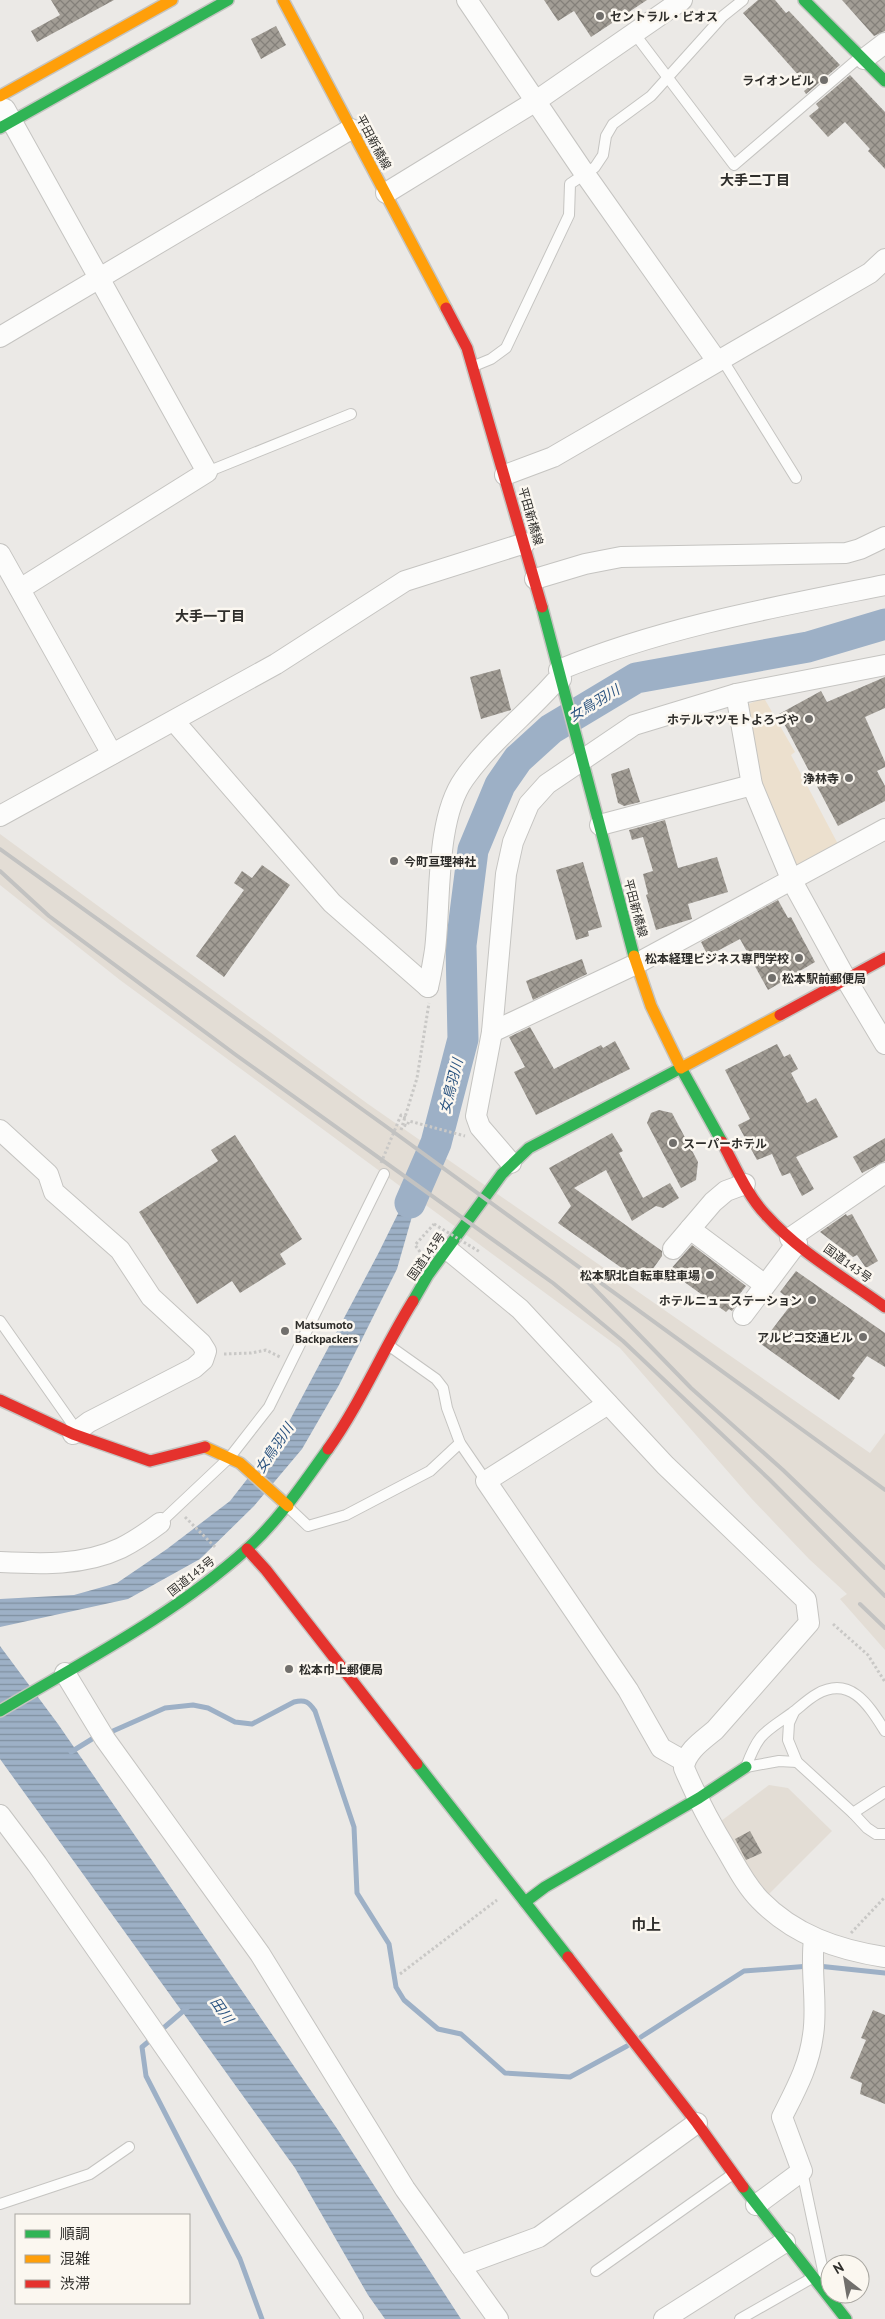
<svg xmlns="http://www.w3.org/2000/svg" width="885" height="2319" viewBox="0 0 885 2319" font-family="'PT Sans','Noto Sans JP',sans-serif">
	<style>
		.built { fill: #e3ddd5 }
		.park { fill: #ece0ce }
		.water { fill: url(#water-rules) }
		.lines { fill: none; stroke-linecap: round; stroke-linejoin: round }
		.stream { stroke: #9db0c6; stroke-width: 5 }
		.river { stroke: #9db0c6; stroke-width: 31 }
		.building { fill: url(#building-cross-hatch) }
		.lane-casing { stroke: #c5c4c1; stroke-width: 12 }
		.street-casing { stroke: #c5c4c1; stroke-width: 22 }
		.fast-casing { stroke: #c5c4c1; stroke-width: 14 }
		.slow-casing { stroke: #c5c4c1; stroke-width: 14 }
		.jam-casing { stroke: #c5c4c1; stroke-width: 14 }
		.path { stroke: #c9c8c6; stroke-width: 3; stroke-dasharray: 2.5 2.5; stroke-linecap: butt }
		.lane { stroke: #fcfcfb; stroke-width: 10 }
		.street { stroke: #fcfcfb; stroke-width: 20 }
		.fast { stroke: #30b455; stroke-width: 11 }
		.slow { stroke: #ff9f0a; stroke-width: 11 }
		.jam { stroke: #e5322d; stroke-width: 11 }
		.rail { stroke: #c2c2c1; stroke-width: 4 }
		.path-bridge { stroke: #c9c8c6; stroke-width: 3; stroke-dasharray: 2.5 2.5; stroke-linecap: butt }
		.poi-dot { fill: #716f6c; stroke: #fbf7f0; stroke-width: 2 }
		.labels { text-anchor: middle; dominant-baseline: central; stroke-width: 5; stroke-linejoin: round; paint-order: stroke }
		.poi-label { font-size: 12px; font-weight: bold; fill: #2f2e2b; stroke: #fbf7f0; text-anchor: end }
		.street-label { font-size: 12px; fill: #2f2e2b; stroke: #fbf7f0 }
		.neighbourhood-label { font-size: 14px; font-weight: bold; fill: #2f2e2b; stroke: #fbf7f0 }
		.water-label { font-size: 14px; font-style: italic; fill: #2b5480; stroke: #fbf7f0 }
		.quarter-label { font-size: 15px; font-weight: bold; fill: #2f2e2b; stroke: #fbf7f0 }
	</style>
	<defs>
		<pattern id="water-rules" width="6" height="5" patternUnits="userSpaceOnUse" patternTransform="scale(1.25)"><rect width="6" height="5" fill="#9db0c6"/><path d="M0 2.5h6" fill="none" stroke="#8090a1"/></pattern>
		<pattern id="building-cross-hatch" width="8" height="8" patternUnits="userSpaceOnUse" patternTransform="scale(1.25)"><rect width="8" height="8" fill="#a29d95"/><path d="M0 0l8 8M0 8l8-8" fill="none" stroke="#84807a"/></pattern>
	</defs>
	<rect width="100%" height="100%" fill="#ebe9e6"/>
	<g class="built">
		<path d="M0,834L368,1104L870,1453L885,1433V1650L840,1599L847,1594L809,1559L751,1498L620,1348L120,980L0,885Z"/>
		<path d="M769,1785L788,1788L832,1831L767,1896L752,1880L721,1821Z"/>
	</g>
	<path class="park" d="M764,698L795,752L791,755L839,846L803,866L794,865L760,784L746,705Z"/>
	<g class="water">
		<path d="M433,1143L397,1269L339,1385L302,1449L254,1506L200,1559L128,1599L0,1627V1599L74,1595L117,1583L167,1549L230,1501L283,1433L378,1254Z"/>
		<path d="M0,1646L58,1724L338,2130L461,2319H385L368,2295L295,2168L0,1759Z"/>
	</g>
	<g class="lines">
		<g class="stream">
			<path d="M113,1731L165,1708L193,1705L208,1708L235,1722L252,1724L294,1702C305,1699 309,1702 315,1711L354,1827L357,1893L389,1944L396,1987L404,2000L438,2029L461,2034L505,2073L570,2077L627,2046"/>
			<path d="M71,1752L92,1739"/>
			<path d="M818,1966L885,1973"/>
			<path d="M160,2031L188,2007"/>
			<path d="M154,2037L142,2047L146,2076L240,2259L262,2319"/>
			<path d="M641,2037L744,1971L810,1966"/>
		</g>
		<path class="river" d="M410,1203L436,1143L463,1039L461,945L473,850L500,785L518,759L551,729L636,678L808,647L885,624"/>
	</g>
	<g class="building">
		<path d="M51,0H114L37,42L31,31L60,15Z"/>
		<path d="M544,0H647L591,37L574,11L558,21Z"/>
		<path d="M758,0H775L786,13L789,11L840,65L806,94L804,91L809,87L743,13Z"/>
		<path d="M842,0H885V31L874,36Z"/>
		<path d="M276,26L286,45L261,59L251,39Z"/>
		<path d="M850,75L885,112V169L868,151L870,149L845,122L828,137L809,116L819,108L816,104Z"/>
		<path d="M500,669L511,710L481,719L470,677Z"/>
		<path d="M885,677V708L865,717L885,762V767L877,771L885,786V801L838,826L779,714L821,691L827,702Z"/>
		<path d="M629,768L640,802L624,806L618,803L611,774Z"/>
		<path d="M665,820L678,868L717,857L728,892L688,904L692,919L656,930L646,895L648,894L643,874L653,871L643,837L632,840L629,830Z"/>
		<path d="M583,862L602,927L588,931L589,936L576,940L556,870Z"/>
		<path d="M262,865L290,885L224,977L196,956L244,890L234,883L242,871L252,878Z"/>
		<path d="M778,900L788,918L791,917L815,962L768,990L740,939L708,956L701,942Z"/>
		<path d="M582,959L587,974L533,1000L526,981Z"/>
		<path d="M530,1027L554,1069L601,1045L603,1048L615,1041L630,1069L536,1115L514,1072L525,1067L509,1037Z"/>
		<path d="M777,1044L784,1057L790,1054L798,1069L791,1073L807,1103L816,1098L838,1137L796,1157L814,1189L802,1196L790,1173L782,1176L772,1154L757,1160L738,1125L750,1119L725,1070Z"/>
		<path d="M659,1110L672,1113L698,1162L696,1180L681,1188L647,1123L651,1113Z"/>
		<path d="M612,1133L623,1151L619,1153L643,1198L670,1183L679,1198L663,1208L656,1206L632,1221L606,1170L574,1188L662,1251V1256L643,1283L558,1223L571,1206L549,1168Z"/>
		<path d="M235,1135L302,1239L280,1254L286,1264L240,1293L232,1281L197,1304L139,1212L218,1161L211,1150Z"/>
		<path d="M885,1138V1161L862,1173L853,1157Z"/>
		<path d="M846,1214L847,1216L852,1214L878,1261L866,1268L857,1255L853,1257L820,1232Z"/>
		<path d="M692,1245L746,1286L739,1295L742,1297L732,1311L729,1309L726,1312L669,1271Z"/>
		<path d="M796,1271L885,1333V1367L867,1356L852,1376L855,1378L839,1400L761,1344L793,1302L780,1292Z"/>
		<path d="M750,1831L762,1853L746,1860L735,1839Z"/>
		<path d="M873,2010L885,2015V2104L860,2094L862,2083L850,2078L866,2040L861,2038Z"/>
	</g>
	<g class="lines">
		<defs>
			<g id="lane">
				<path d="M634,33L734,165L860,57"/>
				<path d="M722,359L796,478"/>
				<path d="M474,366L491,359L506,348L569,215L570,184L595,167L603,155L606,136L613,124L651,96L723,16L743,0"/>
				<path d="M207,472L351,414"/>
				<path d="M0,1321L71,1422L72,1427"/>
				<path d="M388,1345L436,1379L443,1388L447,1408L460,1443L486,1481"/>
				<path d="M288,1507L308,1526L346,1515L430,1471L460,1443"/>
				<path d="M160,1523L230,1457L269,1407L384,1174"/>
				<path d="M794,1712L789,1723L788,1740L797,1762L853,1813L867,1828L876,1834H885"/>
				<path d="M797,1762L779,1761L746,1767C759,1732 764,1733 792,1713C800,1707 808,1699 817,1694C851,1675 869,1706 885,1731"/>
				<path d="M853,1813L885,1792"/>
				<path d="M802,2171L825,2280"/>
				<path d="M0,2204L90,2174L129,2147"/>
				<path d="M596,2271L733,2174"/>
				<path d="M740,2319L812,2278"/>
			</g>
			<g id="street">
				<path d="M467,0L585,174L717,361"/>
				<path d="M864,59L885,43"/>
				<path d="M5,109L207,472L20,589"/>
				<path d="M386,193L536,101L682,0"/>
				<path d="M0,337L351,129"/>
				<path d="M505,475L553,457L870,273L885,259"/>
				<path d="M0,554L112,754"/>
				<path d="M535,579L585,564L621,557L846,553L860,549L885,537"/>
				<path d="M559,670C663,627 775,607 885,585"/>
				<path d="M736,694L752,785L792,881L846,979L885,1044"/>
				<path d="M174,721L332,903L428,987"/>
				<path d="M0,816L276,664L405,581L525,543"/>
				<path d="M600,825L752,785"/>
				<path d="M428,987C431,975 433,962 435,950C441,900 435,820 464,779C489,743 526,715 555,682L561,679"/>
				<path d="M492,1032L636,964L885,829"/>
				<path d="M0,1130L48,1174L54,1192L120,1250L151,1297L201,1343L206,1351L203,1360L194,1368L89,1422L73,1434"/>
				<path d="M511,1163L480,1127L476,1116L492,1032L506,874L513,842L529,804L547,784L634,725L736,694L885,665"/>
				<path d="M690,1229L765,1285"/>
				<path d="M790,1238L885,1173"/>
				<path d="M447,1249L520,1309L665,1465L806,1600L809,1623L715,1730C703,1740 685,1752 684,1768C696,1796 710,1823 726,1849C736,1866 746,1886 760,1900C794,1935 838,1950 885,1957"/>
				<path d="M673,1249L713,1202L726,1191L745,1184"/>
				<path d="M743,1315L797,1243"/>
				<path d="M608,1404L486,1481L628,1690L661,1748L684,1761"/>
				<path d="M0,1562C41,1564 83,1566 121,1548C135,1541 148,1532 160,1523"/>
				<path d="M65,1673L105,1739L260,1954L405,2189L498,2319"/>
				<path d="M0,1815L37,1864L150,2026L353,2319"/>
				<path d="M756,2205L802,2171L782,2117C796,2089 809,2066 813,2035C818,2005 810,1971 814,1939"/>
				<path d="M460,2266L539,2237L697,2123"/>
				<path d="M664,2319L785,2242"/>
			</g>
			<g id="fast">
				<path d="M804,0L885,81"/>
				<path d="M0,128L228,0"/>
				<path d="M542,607L634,956"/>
				<path d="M413,1301L428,1275L502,1174L529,1148L681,1068L722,1142"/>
				<path d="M0,1711C84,1661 174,1615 247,1549C279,1520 303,1484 328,1449"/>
				<path d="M417,1764L568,1957"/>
				<path d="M525,1902L545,1887L699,1798L746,1767"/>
				<path d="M743,2187L846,2319"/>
			</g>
			<g id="slow">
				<path d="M283,0L446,308"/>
				<path d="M0,96L172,0"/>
				<path d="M634,956L651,1006L681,1068L780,1015"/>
				<path d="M205,1447L240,1463L288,1506"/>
			</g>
			<g id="jam">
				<path d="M446,308L467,348L542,607"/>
				<path d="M780,1015L885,958"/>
				<path d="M722,1142C735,1166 747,1195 766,1215C799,1252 845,1278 885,1307"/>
				<path d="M0,1400L73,1434L150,1461L205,1447"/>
				<path d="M328,1449C361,1403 383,1349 413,1301"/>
				<path d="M247,1549L266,1570L417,1764"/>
				<path d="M568,1957L697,2123L743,2187"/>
			</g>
		</defs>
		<use href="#lane" class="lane-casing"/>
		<use href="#street" class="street-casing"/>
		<use href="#fast" class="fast-casing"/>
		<use href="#slow" class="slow-casing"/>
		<use href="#jam" class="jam-casing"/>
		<g class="path">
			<path d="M404,1125L407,1126L409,1121L465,1136"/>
			<path d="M401,1130L417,1078L429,1003"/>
			<path d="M381,1163L401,1115L406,1118"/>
			<path d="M420,1252L415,1245L434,1224"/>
			<path d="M224,1354L251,1353L266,1350L280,1357"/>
			<path d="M185,1517L216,1548"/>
			<path d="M833,1624L868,1655L885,1682"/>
			<path d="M851,1933L885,1897"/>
			<path d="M400,1974L497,1900"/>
		</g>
		<use href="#lane" class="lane"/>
		<use href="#street" class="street"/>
		<use href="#fast" class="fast"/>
		<use href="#slow" class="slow"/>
		<use href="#jam" class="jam"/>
		<g class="rail">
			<path d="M0,849L384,1125L885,1490"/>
			<path d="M0,871L49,916L236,1055L553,1283L623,1341L770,1480L885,1596"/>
			<path d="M586,1280L691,1388L783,1470L885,1568"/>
			<path d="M860,1604L885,1628"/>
		</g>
		<path class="path-bridge" d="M434,1224L480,1252"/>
	</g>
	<g class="poi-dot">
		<circle cx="600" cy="16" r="5"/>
		<circle cx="824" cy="80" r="5"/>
		<circle cx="809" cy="719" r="5"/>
		<circle cx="849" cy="778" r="5"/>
		<circle cx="394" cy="861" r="5"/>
		<circle cx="799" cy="958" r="5"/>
		<circle cx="772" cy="978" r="5"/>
		<circle cx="673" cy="1143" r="5"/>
		<circle cx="710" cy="1275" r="5"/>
		<circle cx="812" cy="1300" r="5"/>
		<circle cx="285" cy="1331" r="5"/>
		<circle cx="863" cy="1337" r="5"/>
		<circle cx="289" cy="1669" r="5"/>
	</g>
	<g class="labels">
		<g class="poi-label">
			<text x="610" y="16" text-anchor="start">セントラル・ビオス</text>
			<text x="814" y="80">ライオンビル</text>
			<text x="799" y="719">ホテルマツモトよろづや</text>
			<text x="839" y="778">浄林寺</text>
			<text x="404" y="861" text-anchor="start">今町亘理神社</text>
			<text x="789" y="958">松本経理ビジネス専門学校</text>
			<text x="782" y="978" text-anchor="start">松本駅前郵便局</text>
			<text x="683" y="1143" text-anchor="start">スーパーホテル</text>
			<text x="700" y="1275">松本駅北自転車駐車場</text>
			<text x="802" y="1300">ホテルニューステーション</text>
			<text x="295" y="1324" text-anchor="start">Matsumoto<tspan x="295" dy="14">Backpackers</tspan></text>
			<text x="853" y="1337">アルピコ交通ビル</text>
			<text x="299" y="1669" text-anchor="start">松本巾上郵便局</text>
		</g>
		<g class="street-label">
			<text transform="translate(374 142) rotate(62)">平田新橋線</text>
			<text transform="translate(531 516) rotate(74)">平田新橋線</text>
			<text transform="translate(636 908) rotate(75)">平田新橋線</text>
			<text transform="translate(426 1256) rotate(-55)">国道143号</text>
			<text transform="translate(848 1263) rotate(36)">国道143号</text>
			<text transform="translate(191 1576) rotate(-38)">国道143号</text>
		</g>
		<g class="neighbourhood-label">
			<text x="755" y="180">大手二丁目</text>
			<text x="210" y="616">大手一丁目</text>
		</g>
		<g class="water-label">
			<text transform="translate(594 703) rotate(-31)">女鳥羽川</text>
			<text transform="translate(451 1086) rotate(-76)">女鳥羽川</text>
			<text transform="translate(274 1448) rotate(-56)">女鳥羽川</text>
			<text transform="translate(222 2010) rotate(55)">田川</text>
		</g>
		<g class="quarter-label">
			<text x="646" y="1924">巾上</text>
		</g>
	</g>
	<rect x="15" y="2214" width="175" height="90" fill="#fbf7f0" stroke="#a9a7a1"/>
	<rect x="25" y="2230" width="25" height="8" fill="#30b455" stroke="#a9a7a1"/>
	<text x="60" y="2239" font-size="15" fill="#2f2e2b">順調</text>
	<rect x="25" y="2255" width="25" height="8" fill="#ff9f0a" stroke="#a9a7a1"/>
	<text x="60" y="2264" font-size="15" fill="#2f2e2b">混雑</text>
	<rect x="25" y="2280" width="25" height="8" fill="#e5322d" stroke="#a9a7a1"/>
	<text x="60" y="2289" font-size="15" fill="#2f2e2b">渋滞</text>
	<g transform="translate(845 2279) rotate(329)"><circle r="24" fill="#fbf7f0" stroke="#a9a7a1"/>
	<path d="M0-4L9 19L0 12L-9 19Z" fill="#716f6c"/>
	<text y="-8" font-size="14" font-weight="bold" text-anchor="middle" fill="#2f2e2b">N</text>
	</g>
</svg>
